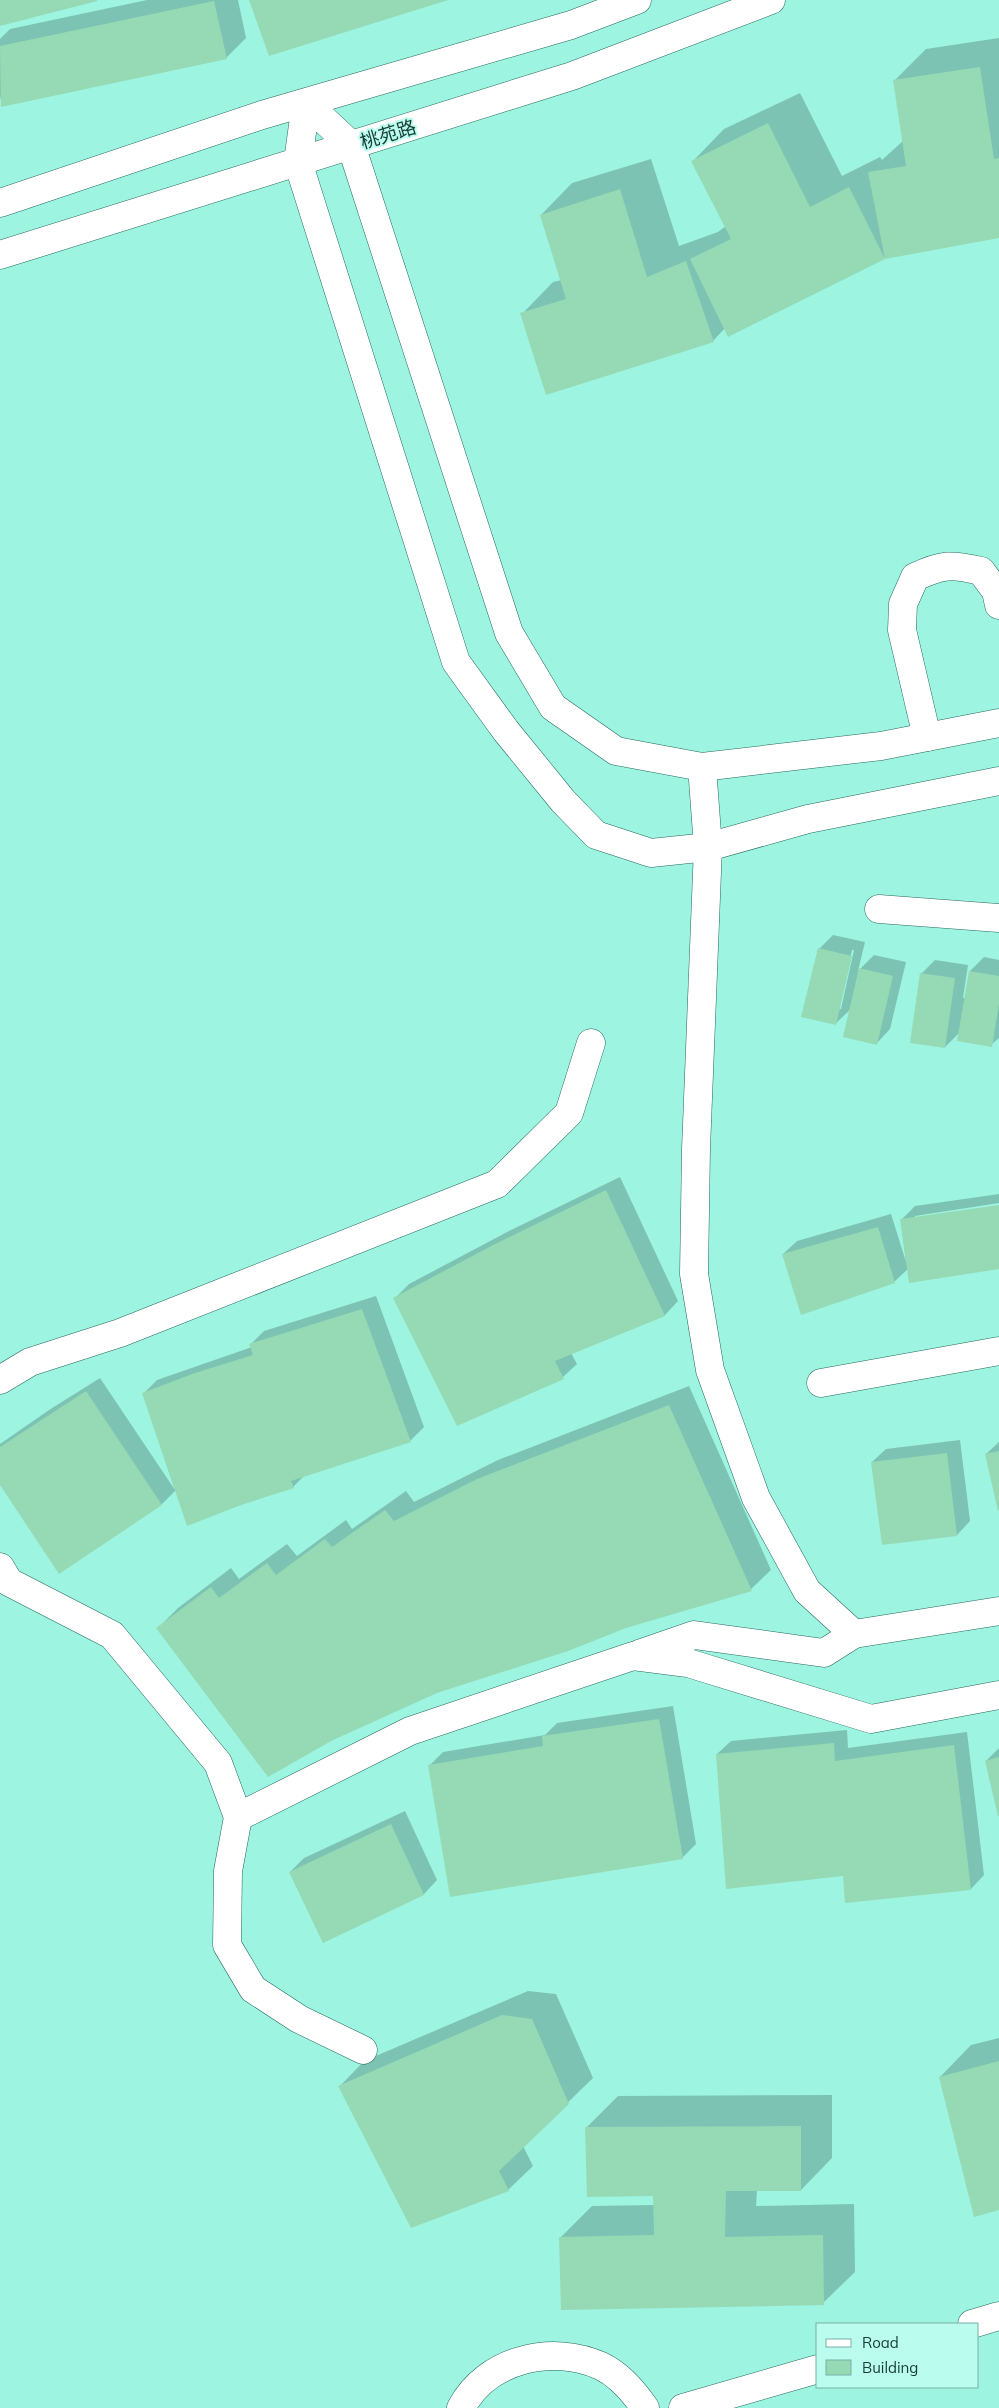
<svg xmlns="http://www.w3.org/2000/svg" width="999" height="2408" viewBox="0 0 999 2408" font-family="Mulish,'Noto Sans SC',sans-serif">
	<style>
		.shadow { fill: #0003; fill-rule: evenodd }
		.building { fill: #95dab4 }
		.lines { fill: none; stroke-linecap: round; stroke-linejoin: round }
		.minor-casing { stroke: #25695d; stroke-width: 29 }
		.tertiary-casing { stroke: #25695d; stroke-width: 29 }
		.minor { stroke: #fff; stroke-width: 28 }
		.tertiary { stroke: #fff; stroke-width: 28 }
		.labels { text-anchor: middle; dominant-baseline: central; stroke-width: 4; stroke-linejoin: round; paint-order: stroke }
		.street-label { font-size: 19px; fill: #183d36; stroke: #bafdee }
	</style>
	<rect width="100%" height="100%" fill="#9df4e1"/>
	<g class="shadow">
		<path d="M147,0H238L246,38L226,58L2,106L0,95V39L10,29Z"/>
		<path d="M999,38V237L884,258L725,328L713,341L522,314L553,282L562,280L541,215L572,183L651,159L679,246L718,232L726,226L693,161L724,129L800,93L842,176L880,157L882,160L904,140L895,80L926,49Z"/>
		<path d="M833,935L865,942L858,971L874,955L906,962L890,1029L877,1043L851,1009L835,1024L819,949ZM852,950H854L841,1009H838Z"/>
		<path d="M984,957L999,960V1038L991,1045L960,1032L945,1047L921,974L935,960L968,965L963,998H965L970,971Z"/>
		<path d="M620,1177L678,1301L665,1315L571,1353L577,1364L563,1377L395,1298L409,1284L509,1231Z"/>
		<path d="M999,1194V1203L915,1216V1218L999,1206V1268H909L894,1282L783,1254L797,1241L891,1214L906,1262L901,1220L915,1206Z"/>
		<path d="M376,1296L424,1427L410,1441L305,1475L293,1487L176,1490L162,1504L59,1572L0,1482V1444L49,1410L100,1378L175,1490L143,1394L157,1380L252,1347L251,1344L264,1331Z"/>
		<path d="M689,1386L771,1570L751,1589L625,1627L158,1628L178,1608L231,1568L239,1579L287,1544L297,1556L346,1520L352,1529L406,1491L414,1502L498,1460Z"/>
		<path d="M960,1440L970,1521L957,1535L872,1462L886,1449Z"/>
		<path d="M999,1442V1508L986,1454Z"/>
		<path d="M673,1706L696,1844L683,1857L451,1895L429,1766L443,1752L545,1735L557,1723Z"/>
		<path d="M847,1730L848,1748L967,1732L984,1875L971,1889L844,1874L717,1754L731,1741Z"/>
		<path d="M999,1748V1814L986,1761Z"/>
		<path d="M405,1811L437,1880L424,1894L323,1942L290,1872L304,1858Z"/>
		<path d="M528,1991L556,1994L593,2078L523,2146L533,2166L508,2190L340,2086L364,2061Z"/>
		<path d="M999,2038V2209L940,2077L971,2045Z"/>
		<path d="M832,2095V2158L801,2190H757L756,2206L854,2204L855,2272L823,2303L560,2238L592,2206L655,2205L654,2195L586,2128L618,2096Z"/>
	</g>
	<g class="building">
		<path d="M0,0H97V1L0,26Z"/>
		<path d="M249,0H448L269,56Z"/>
		<path d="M214,1L227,59L1,107L0,46Z"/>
		<path d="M980,67L994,159L999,158V238L885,259L868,172L906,166L893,80Z"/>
		<path d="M768,123L810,207L849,187L885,259L728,337L690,259L731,239L691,161Z"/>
		<path d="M620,189L647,277L686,261L714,342L546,395L520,313L566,299L540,215Z"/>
		<path d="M818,948L852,956L836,1025L801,1017Z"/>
		<path d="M859,968L893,976L877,1045L843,1037Z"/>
		<path d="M969,971L999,976V1004L992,1047L957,1041Z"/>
		<path d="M920,973L955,978L945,1048L910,1043Z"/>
		<path d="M606,1190L665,1316L555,1361L564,1379L457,1426L393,1298L495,1244Z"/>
		<path d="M999,1205V1269L909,1283L900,1219Z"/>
		<path d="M878,1227L895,1283L801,1315L782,1254Z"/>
		<path d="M362,1309L411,1442L291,1481L294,1488L241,1505L187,1526L142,1393L195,1373L253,1355L249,1344Z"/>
		<path d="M86,1391L162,1505L59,1574L0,1485V1447Z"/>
		<path d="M669,1405L752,1591L626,1628L568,1651L437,1693L331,1741L268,1777L156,1628L211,1587L219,1598L267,1563L276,1575L325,1539L332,1547L385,1510L394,1521L477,1479Z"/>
		<path d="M999,1451V1510L998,1511L985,1454Z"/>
		<path d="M947,1453L957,1536L882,1545L871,1462Z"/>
		<path d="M659,1719L683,1859L450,1897L428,1765L543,1746L542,1736Z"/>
		<path d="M834,1743L835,1761L954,1745L971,1890L845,1903L843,1876L726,1889L716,1754Z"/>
		<path d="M999,1757V1816H998L985,1761Z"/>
		<path d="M391,1824L424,1895L323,1943L289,1872Z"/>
		<path d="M502,2015L532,2019L569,2104L499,2171L509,2191L411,2228L338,2086Z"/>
		<path d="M999,2061V2210L974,2217L939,2077Z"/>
		<path d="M801,2126V2191H726L725,2237L823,2235L824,2305L561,2310L559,2237L654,2235L653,2196L587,2197L585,2127Z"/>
	</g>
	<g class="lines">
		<defs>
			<g id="minor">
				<path d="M999,723L881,746L702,767L616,751L553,707L509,633L351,145L306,103L298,162L456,662L506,731L563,801L596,835L651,853L708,847L808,819L999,781"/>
				<path d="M927,737L902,630L903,604L915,577C943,564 951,564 981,571L996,591L999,605"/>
				<path d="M702,767L708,847L696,1149L694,1274L710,1370L756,1498L807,1591L854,1634L999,1611"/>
				<path d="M879,909L999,918"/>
				<path d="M0,1380L30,1362L120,1333L497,1184L569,1113L591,1043"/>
				<path d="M821,1383L999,1351"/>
				<path d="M0,1567L9,1582L112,1635L218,1763L238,1817L228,1871L227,1945L253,1989L299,2019L363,2050"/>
				<path d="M639,1654L694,1635L824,1653L854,1634"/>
				<path d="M238,1817L410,1731L633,1656L688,1663L871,1719L999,1695"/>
				<path d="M972,2324L999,2316"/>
				<path d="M461,2408C487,2359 552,2344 601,2366C620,2375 634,2392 645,2408"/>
				<path d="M683,2408L818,2369"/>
			</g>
			<g id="tertiary">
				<path d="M0,203L262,115L571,25L637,0"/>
				<path d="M0,255L572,76L771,0"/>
			</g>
		</defs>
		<use href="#minor" class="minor-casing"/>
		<use href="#tertiary" class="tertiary-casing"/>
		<use href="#minor" class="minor"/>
		<use href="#tertiary" class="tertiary"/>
	</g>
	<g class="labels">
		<g class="street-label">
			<text transform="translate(388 134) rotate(-17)">桃苑路</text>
		</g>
	</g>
	<rect x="816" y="2323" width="162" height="65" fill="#bafdee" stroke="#79b0a4"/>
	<rect x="826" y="2339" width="25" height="8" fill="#ffffff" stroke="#79b0a4"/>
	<text x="862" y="2348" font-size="15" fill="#183d36">Road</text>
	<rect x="826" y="2360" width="25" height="15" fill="#95dab4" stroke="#79b0a4"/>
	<text x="862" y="2373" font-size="15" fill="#183d36">Building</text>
</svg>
